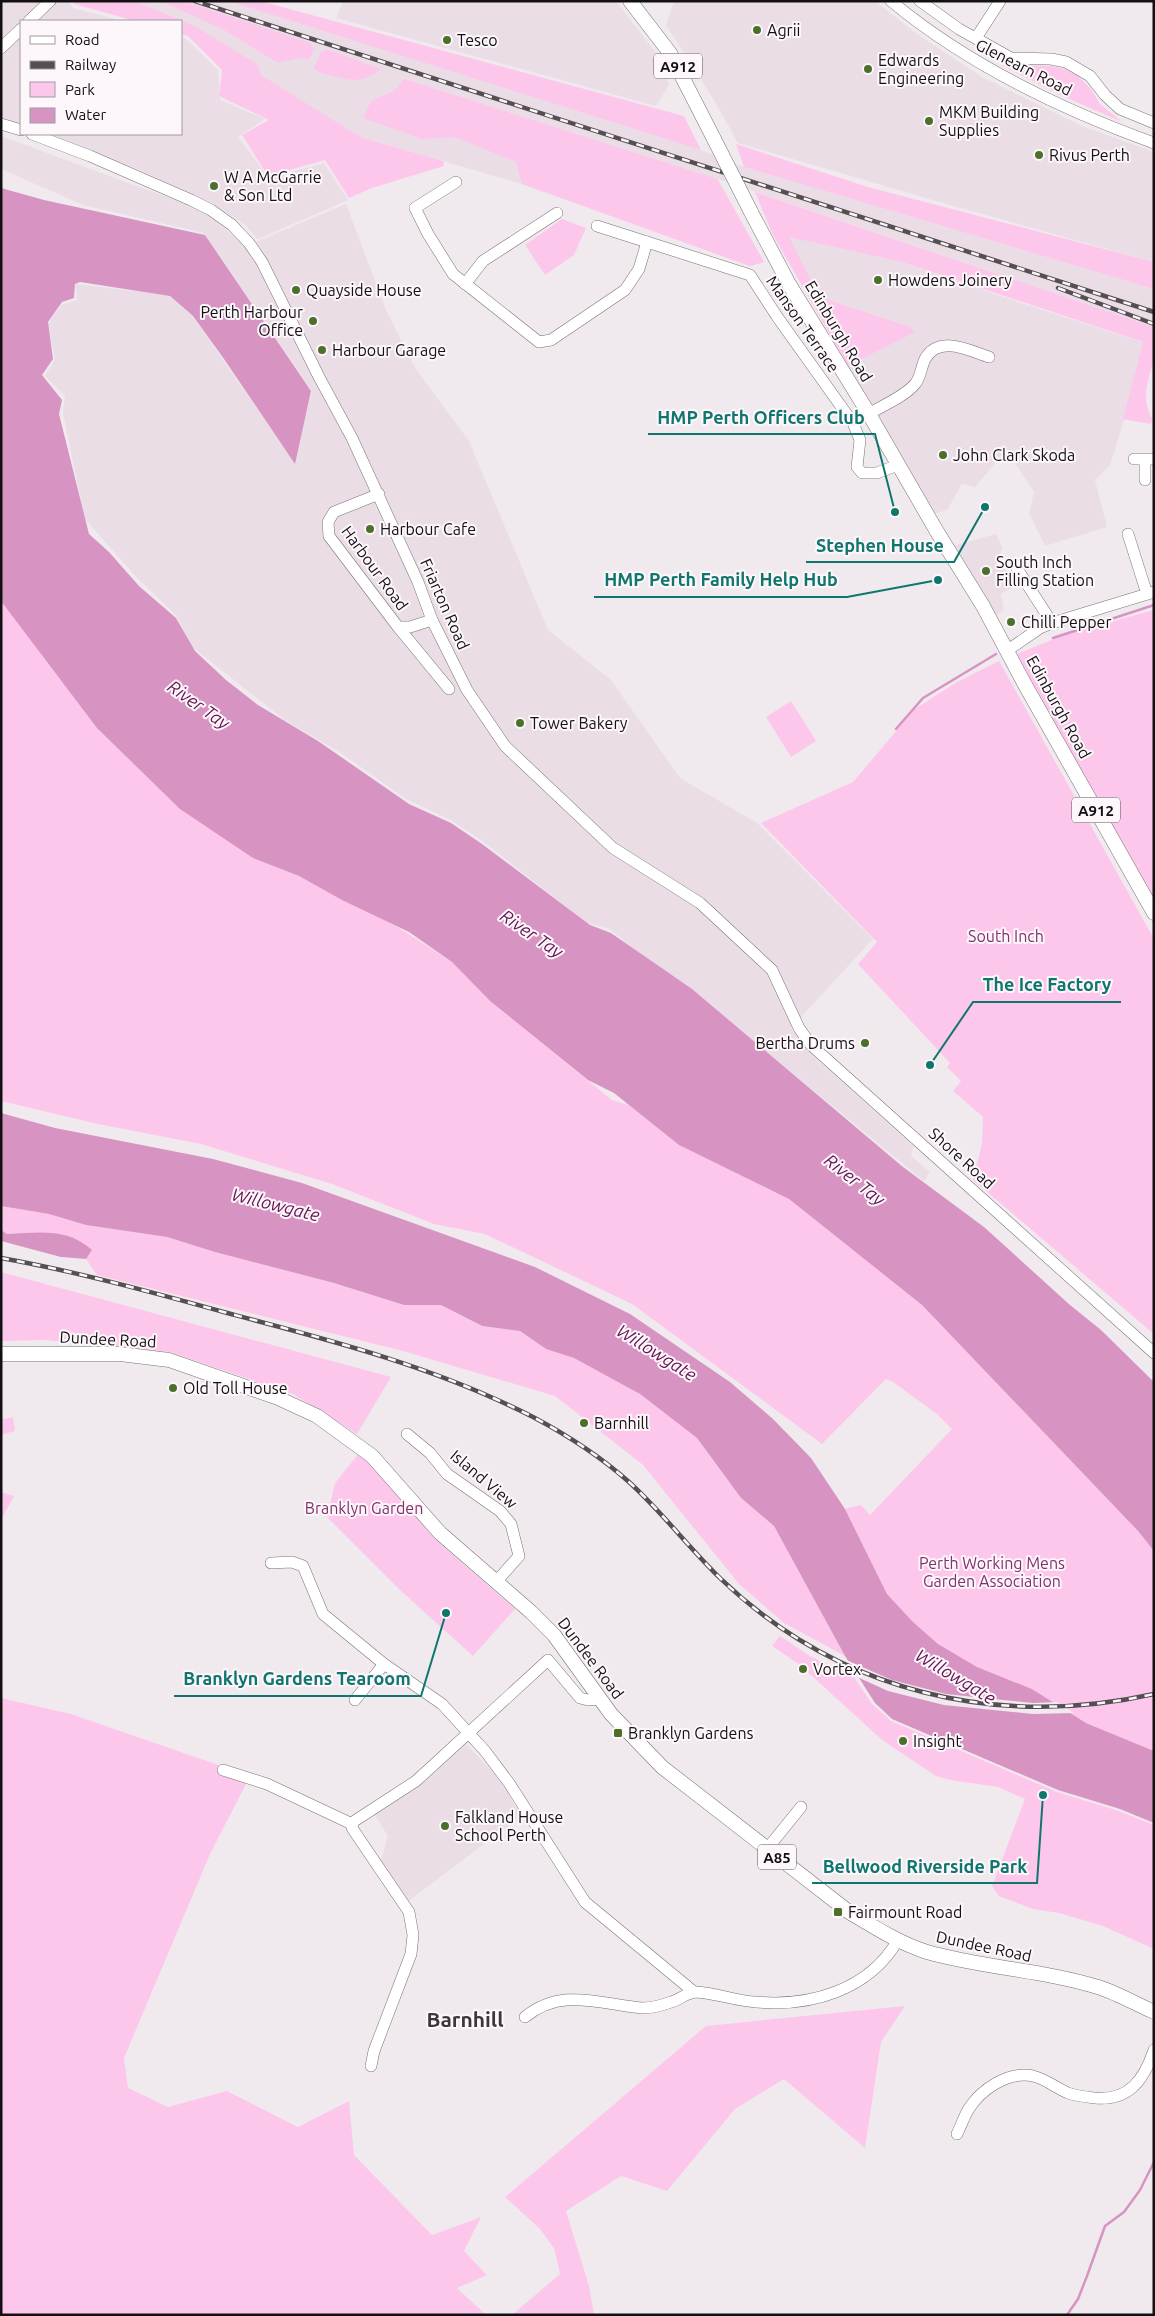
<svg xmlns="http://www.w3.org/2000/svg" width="1155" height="2316" viewBox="0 0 1155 2316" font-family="Ubuntu,sans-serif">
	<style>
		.built { fill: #eadde6 }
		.green { fill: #fdc7ec }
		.water { fill: #d794c3 }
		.pier { fill: #f0eaee }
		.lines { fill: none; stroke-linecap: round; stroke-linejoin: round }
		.stream { stroke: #d794c3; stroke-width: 2.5 }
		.minor-casing { stroke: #777275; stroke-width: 12 }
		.major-casing { stroke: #777275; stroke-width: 15 }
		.minor { stroke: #fff; stroke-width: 11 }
		.major { stroke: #fff; stroke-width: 14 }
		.rail-casing { stroke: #534f52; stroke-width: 4.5 }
		.rail { stroke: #fdf7fb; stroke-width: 2.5; stroke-dasharray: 8; stroke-linecap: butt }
		.major-bridge-casing { stroke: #777275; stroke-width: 15; stroke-linecap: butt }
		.major-bridge { stroke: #fff; stroke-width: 14 }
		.poi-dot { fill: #4c7029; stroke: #fdf7fb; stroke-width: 2 }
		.labels { text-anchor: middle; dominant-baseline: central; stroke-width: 4; stroke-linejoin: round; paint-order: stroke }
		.shield { fill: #fdf7fb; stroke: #585558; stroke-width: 1 }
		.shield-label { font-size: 15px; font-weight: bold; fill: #121012 }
		.poi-label { font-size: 16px; fill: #121012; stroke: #fdf7fb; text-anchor: start }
		.street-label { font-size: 16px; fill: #121012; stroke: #fdf7fb }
		.park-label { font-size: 16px; fill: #7f316c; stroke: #fdf7fb }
		.water-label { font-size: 18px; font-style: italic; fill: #641753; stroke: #fdf7fb }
		.district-label { font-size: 21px; font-weight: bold; fill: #3c373a; stroke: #fdf7fb }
		.leader { fill: none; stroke: #0f766e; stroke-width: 2 }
		.callout-dot { fill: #0f766e; stroke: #fdf7fb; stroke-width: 2 }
		.callout-label { font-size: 18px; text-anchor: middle; font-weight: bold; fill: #0f766e; stroke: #fdf7fb; stroke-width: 4; stroke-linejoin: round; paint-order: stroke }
	</style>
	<rect width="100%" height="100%" fill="#f0eaee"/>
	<g class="built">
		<path d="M1,1H69L73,8L122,21H21V125L1,117Z"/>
		<path d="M97,1H229L327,31L701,150L744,167L1154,289V327L718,179L764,262L750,266L522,184L360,137L282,103L181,21Z"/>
		<path d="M343,1H616L657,54L669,85L656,106L336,18Z"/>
		<path d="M674,1H875L917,34L982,77L1082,126L1154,152V262L943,203L738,143L714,100L666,25Z"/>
		<path d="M181,37L185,38L218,70L220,100L265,119L238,137L269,178L324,163L348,200L258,239L244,224L212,203L135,168L45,134H181Z"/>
		<path d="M1,136L202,210L246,246L346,204L386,310L415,368L469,441L548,630L611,680L680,778L757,823L873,939L791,1028L814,1057L913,1146L911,1156L930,1172L924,1181L775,1059L608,928L587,923L481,840L449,819L406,799L341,753L285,720L192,647L176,615L138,579L85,519L63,413L65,396L45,376L55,359L48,324L61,305L77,300L76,284L168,295L194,318L288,453L296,450L312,391L204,233L83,205L1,169Z"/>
		<path d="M772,233L902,262L1021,303L1148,344L1110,465L1095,480L1107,527L1045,546L1029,513L1034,492L1010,455L1003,454L975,487L962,484L947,510L933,514Z"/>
		<path d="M996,534L1003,549L998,557L1017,585L1001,594L1004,610L994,616L949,547Z"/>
		<path d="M463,1741L494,1773L511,1798L521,1816L406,1903L378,1863L382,1858L388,1836L373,1812Z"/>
	</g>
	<g class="green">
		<path d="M73,1H134L193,25L257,64L261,75L360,137L443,161L444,166L372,188L349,198L325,160L268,176L242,135L269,120L219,96L222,70L188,36L181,34V21H135L74,4Z"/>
		<path d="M161,1H184L310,43L314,50L308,60L299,58L278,63L224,30Z"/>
		<path d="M229,1H260L684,116L701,150Z"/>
		<path d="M326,49L381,69C360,87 342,78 318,72L314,68L321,52Z"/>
		<path d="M1001,65L1052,66L1065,69L1078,76L1090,88L1100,104L1122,122L1065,97Z"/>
		<path d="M404,79L717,179L764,262L750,266L522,184L516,162L455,137L422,139L363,118L371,101L394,91Z"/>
		<path d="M736,144L868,187L1154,262V289L744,167Z"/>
		<path d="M755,192L1154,327C1154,338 1155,354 1153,363C1147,383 1141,401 1153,420L1150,424L1123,419L1143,342L902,262L789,237L819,297L910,327L915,332L848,366L772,233Z"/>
		<path d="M562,219L586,228L574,255L545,275L525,245Z"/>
		<path d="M1,601L253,858L299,876L396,926L452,962L490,1001L612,1100L631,1106L679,1145L789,1199L922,1305L1138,1531L1154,1551V1751L1086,1723L1032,1689L977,1667L938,1644L913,1622L887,1594L845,1509L861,1505L870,1515L952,1429L937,1414L893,1382L886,1379L822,1444L632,1304L485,1234L434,1224L332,1184L201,1144L98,1124L1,1101Z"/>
		<path d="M1154,610V904L1017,654L1069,633Z"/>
		<path d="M999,661L1154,939V1334L973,1180L982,1144L983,1117L953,1091L961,1081L947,1067L950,1063L858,964L877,942L761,823L853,782L915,709L957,682Z"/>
		<path d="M791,701L816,741L791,757L766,717Z"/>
		<path d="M1,1206L49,1214L86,1225L167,1237L215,1252L334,1283L404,1305H441L481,1326L520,1331L546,1349L574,1358L607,1375L640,1394L697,1438L741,1498L774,1526L845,1656L784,1623L739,1584L643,1465L555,1396L403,1351L97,1275L86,1259L92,1250L62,1234H7L1,1230Z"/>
		<path d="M1,1272L391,1377L357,1434L293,1394L170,1352L45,1340L1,1341Z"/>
		<path d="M13,1417L15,1431L1,1435V1420Z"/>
		<path d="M360,1452L436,1540L515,1609L473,1656L401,1591L327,1517L335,1483Z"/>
		<path d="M1,1492L14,1496L1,1520Z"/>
		<path d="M780,1636L810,1656L854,1677L872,1704L891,1721L1057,1792L1119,1811L1154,1825V1949L1103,1926L1059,1913L1033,1909L999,1896L992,1886L1025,1799L998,1787L950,1780L936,1776L882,1740L800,1665L772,1646Z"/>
		<path d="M1,1698L71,1714L224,1767L246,1784L210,1854L124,2058L128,2088L168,2107L227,2091L298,2127L349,2101L354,2155L432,2235L481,2217L464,2251L487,2275L457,2288L486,2315H1Z"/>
		<path d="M905,2006L881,2042L865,2148L784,2079L735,2109L667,2191L621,2176L566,2211L589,2286L594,2315H512L560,2274L554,2248L539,2228L505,2197L706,2026Z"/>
	</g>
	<g class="water">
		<path d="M1,188L44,200L205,235L311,391L295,464L224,359L193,316L170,296L80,282L75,284L74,298L62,302L48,322L53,359L42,375L62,400L59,414L89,534L109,552L139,586L176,618L195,651L226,680L258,705L318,741L409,804L451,823L482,844L590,925L611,933L692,989L903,1167L984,1227L1070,1305L1101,1330L1154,1382V1551L1138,1531L922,1305L789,1199L679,1145L614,1093L588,1080L490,1001L452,962L409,932L342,900L299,876L253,858L180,809L97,728L1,601Z"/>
		<path d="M1,1113L55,1128L213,1159L302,1183L535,1267L630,1314L730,1382L773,1419L811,1458L845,1509L887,1594L913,1622L938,1644L977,1667L1032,1689L1086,1723L1154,1751V1823L1120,1809L1058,1790L892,1719L875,1703L845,1656L774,1526L741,1498L697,1438L640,1394L574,1358L546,1349L520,1331L482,1326L441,1305H404L334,1283L215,1252L167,1237L86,1225L49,1214L1,1206Z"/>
		<path d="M1,1230L7,1234C40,1233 66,1227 92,1250L86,1259L61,1257L1,1241Z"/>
	</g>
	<path class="pier" d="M844,1659L892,1680L946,1694L1033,1703L1057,1702L1074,1713L1033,1714L944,1705L888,1691L855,1676Z"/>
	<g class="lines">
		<g class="stream">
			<path d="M1053,638L1154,605"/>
			<path d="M896,729L923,698L996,654"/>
			<path d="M1067,2315L1078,2299L1087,2276L1105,2226L1124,2212L1140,2190L1154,2162"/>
		</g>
		<defs>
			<g id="minor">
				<path d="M891,1C968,65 1060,109 1154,143"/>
				<path d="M920,1L959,29L1011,58L1051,59L1066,62L1090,76L1105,95L1120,109L1154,123"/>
				<path d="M29,21L50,1"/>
				<path d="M976,38L1000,1"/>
				<path d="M1,48L21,29"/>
				<path d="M1,124L21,130"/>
				<path d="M32,134L90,156L191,200L211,210L232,225L249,243L262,262L319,377L352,438L418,582L432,620L467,690L505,746L613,848L700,903L772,970L799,1028L811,1045L1154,1353"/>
				<path d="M456,182L415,208L428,234L453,274L539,342L551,340L625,290L639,269L647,242"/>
				<path d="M597,226L750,275L778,318L853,423L860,440L857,467L862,473H877L898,465"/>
				<path d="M465,284L483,261L557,213"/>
				<path d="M869,414C883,405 904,397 915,384C921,377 921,367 925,359C939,334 970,351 989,357"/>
				<path d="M1134,459H1154"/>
				<path d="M1145,460V480"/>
				<path d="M379,494L334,512L328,522L329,536L398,627H410L432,620"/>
				<path d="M1128,534L1147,594"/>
				<path d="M1016,567L1052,623"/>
				<path d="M398,627L449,689"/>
				<path d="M1008,650L1040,628L1052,623L1154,592"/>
				<path d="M407,1434L430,1453L447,1474L500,1511L511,1524L519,1556L496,1582"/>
				<path d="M271,1563L292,1562L303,1566L323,1614L384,1664L442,1704L485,1751L509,1783L585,1902L694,1992"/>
				<path d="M355,1700L384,1664"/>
				<path d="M223,1770L267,1784L352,1824"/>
				<path d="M767,1849L801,1807"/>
				<path d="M525,2017C562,1987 599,2004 642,2008C650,2008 663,2005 671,2002C679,2000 688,1992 696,1992C716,1993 736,2001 756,2002C811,2007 869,1990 898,1940"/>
				<path d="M371,2066L374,2051L411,1954L413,1935L409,1912L352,1828L353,1822L416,1781L548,1660L580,1698L588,1700L600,1699"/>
				<path d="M957,2134C961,2126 964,2117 968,2110C981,2089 1008,2071 1033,2076C1046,2079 1056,2088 1068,2093C1076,2096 1086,2097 1095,2098C1129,2101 1144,2080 1154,2050"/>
			</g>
			<g id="major">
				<path d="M630,1L670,53L714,139"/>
				<path d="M751,212L789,284L869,414L936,530L983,606L1024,683L1154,913"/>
				<path d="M1,1354H120L169,1360L278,1398L317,1416L372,1456L440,1533L531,1612L554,1635L611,1714L662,1767L849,1912C874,1927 899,1943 927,1952C983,1968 1043,1970 1098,1987C1117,1993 1136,2004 1154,2012"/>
			</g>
		</defs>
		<use href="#minor" class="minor-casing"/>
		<use href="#major" class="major-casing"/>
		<use href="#minor" class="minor"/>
		<use href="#major" class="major"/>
		<defs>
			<g id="rail">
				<path d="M195,1L1154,312"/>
				<path d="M1058,288L1154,324"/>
				<path d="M1,1258C79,1272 155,1293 231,1314C334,1341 438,1368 533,1417C567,1435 601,1457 629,1482C662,1512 689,1548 721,1579C839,1692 996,1729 1154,1694"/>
			</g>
		</defs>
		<use href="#rail" class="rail-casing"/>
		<use href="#rail" class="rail"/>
		<defs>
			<path id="major-bridge" d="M714,139L751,212"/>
		</defs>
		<use href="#major-bridge" class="major-bridge-casing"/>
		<use href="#major-bridge" class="major-bridge"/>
	</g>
	<g class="poi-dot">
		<circle cx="757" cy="30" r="5"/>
		<circle cx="447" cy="40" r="5"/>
		<circle cx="868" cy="69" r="5"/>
		<circle cx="929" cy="121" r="5"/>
		<circle cx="1039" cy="155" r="5"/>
		<circle cx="214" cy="186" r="5"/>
		<circle cx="878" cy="280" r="5"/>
		<circle cx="296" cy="290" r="5"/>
		<circle cx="313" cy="321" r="5"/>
		<circle cx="322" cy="350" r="5"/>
		<circle cx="943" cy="455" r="5"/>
		<circle cx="370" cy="529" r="5"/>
		<circle cx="986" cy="571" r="5"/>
		<circle cx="1011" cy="622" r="5"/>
		<circle cx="520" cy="723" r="5"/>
		<circle cx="865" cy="1043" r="5"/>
		<circle cx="173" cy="1388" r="5"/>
		<circle cx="584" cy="1423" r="5"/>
		<circle cx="803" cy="1669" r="5"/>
		<rect x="613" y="1728" width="10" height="10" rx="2.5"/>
		<circle cx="903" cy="1741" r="5"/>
		<circle cx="445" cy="1826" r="5"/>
		<rect x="833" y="1907" width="10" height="10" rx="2.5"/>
	</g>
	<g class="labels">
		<g class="shield">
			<rect x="654" y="53.5" width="48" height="25" rx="4"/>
			<rect x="1072" y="797.5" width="48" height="25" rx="4"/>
			<rect x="758" y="1844.5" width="38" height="25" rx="4"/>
		</g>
		<g class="shield-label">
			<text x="678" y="66">A912</text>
			<text x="1096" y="810">A912</text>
			<text x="777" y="1857">A85</text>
		</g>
		<g class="poi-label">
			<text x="767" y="30">Agrii</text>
			<text x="457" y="40">Tesco</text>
			<text x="878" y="60">Edwards<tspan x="878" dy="18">Engineering</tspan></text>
			<text x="939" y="112">MKM Building<tspan x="939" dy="18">Supplies</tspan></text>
			<text x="1049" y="155">Rivus Perth</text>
			<text x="224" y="177">W A McGarrie<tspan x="224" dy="18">&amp; Son Ltd</tspan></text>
			<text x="888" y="280">Howdens Joinery</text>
			<text x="306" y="290">Quayside House</text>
			<text x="303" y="312" text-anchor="end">Perth Harbour<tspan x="303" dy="18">Office</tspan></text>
			<text x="332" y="350">Harbour Garage</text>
			<text x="953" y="455">John Clark Skoda</text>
			<text x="380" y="529">Harbour Cafe</text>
			<text x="996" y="562">South Inch<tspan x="996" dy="18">Filling Station</tspan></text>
			<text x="1021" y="622">Chilli Pepper</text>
			<text x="530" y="723">Tower Bakery</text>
			<text x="855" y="1043" text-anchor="end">Bertha Drums</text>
			<text x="183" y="1388">Old Toll House</text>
			<text x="594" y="1423">Barnhill</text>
			<text x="813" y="1669">Vortex</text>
			<text x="628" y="1733">Branklyn Gardens</text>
			<text x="913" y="1741">Insight</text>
			<text x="455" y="1817">Falkland House<tspan x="455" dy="18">School Perth</tspan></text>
			<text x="848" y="1912">Fairmount Road</text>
		</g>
		<g class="street-label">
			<text transform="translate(1024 67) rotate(27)">Glenearn Road</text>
			<text transform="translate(803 324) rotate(55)">Manson Terrace</text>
			<text transform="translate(839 331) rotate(59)">Edinburgh Road</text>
			<text transform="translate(375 568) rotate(54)">Harbour Road</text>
			<text transform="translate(445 604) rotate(66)">Friarton Road</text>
			<text transform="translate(1059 707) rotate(61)">Edinburgh Road</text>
			<text transform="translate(962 1158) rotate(42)">Shore Road</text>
			<text transform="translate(108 1339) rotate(3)">Dundee Road</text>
			<text transform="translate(484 1479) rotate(40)">Island View</text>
			<text transform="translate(591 1658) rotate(53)">Dundee Road</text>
			<text transform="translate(984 1946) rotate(12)">Dundee Road</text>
		</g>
		<g class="park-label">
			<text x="1006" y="936">South Inch</text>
			<text x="364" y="1508">Branklyn Garden</text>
			<text x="992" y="1563">Perth Working Mens<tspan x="992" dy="18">Garden Association</tspan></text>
		</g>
		<g class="water-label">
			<text transform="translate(199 704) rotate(35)">River Tay</text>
			<text transform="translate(532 933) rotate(34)">River Tay</text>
			<text transform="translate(855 1179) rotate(38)">River Tay</text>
			<text transform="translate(276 1204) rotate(14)">Willowgate</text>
			<text transform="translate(657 1352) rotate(32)">Willowgate</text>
			<text transform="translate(956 1676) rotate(31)">Willowgate</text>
		</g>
		<g class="district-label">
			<text x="465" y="2019">Barnhill</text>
		</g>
	</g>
	<path class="leader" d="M895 512L875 434H648M985 507L954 562H806M938 580L847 597H594M930 1065L973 1002H1121M446 1613L421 1696H174M1043 1795L1037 1883H812"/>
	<g class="callout-dot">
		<circle cx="895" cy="512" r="5"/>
		<circle cx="985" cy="507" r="5"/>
		<circle cx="938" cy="580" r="5"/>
		<circle cx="930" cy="1065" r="5"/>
		<circle cx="446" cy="1613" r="5"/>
		<circle cx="1043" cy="1795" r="5"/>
	</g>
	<g class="callout-label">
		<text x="761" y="424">HMP Perth Officers Club</text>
		<text x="880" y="552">Stephen House</text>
		<text x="721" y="586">HMP Perth Family Help Hub</text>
		<text x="1047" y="991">The Ice Factory</text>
		<text x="297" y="1685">Branklyn Gardens Tearoom</text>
		<text x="925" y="1873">Bellwood Riverside Park</text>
	</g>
	<rect width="1155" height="2316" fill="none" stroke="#121012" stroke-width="5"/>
	<rect x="20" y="20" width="162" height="115" fill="#fdf7fb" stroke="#9f9b9e"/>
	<rect x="30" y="36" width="25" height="8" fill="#ffffff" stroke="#9f9b9e"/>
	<text x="65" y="45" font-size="15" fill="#121012">Road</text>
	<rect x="30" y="61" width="25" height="8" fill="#534f52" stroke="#9f9b9e"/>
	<text x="65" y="70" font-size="15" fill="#121012">Railway</text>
	<rect x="30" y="82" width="25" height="15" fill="#fdc7ec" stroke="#9f9b9e"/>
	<text x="65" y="95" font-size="15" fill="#121012">Park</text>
	<rect x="30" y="108" width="25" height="15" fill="#d794c3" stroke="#9f9b9e"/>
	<text x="65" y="120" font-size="15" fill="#121012">Water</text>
</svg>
